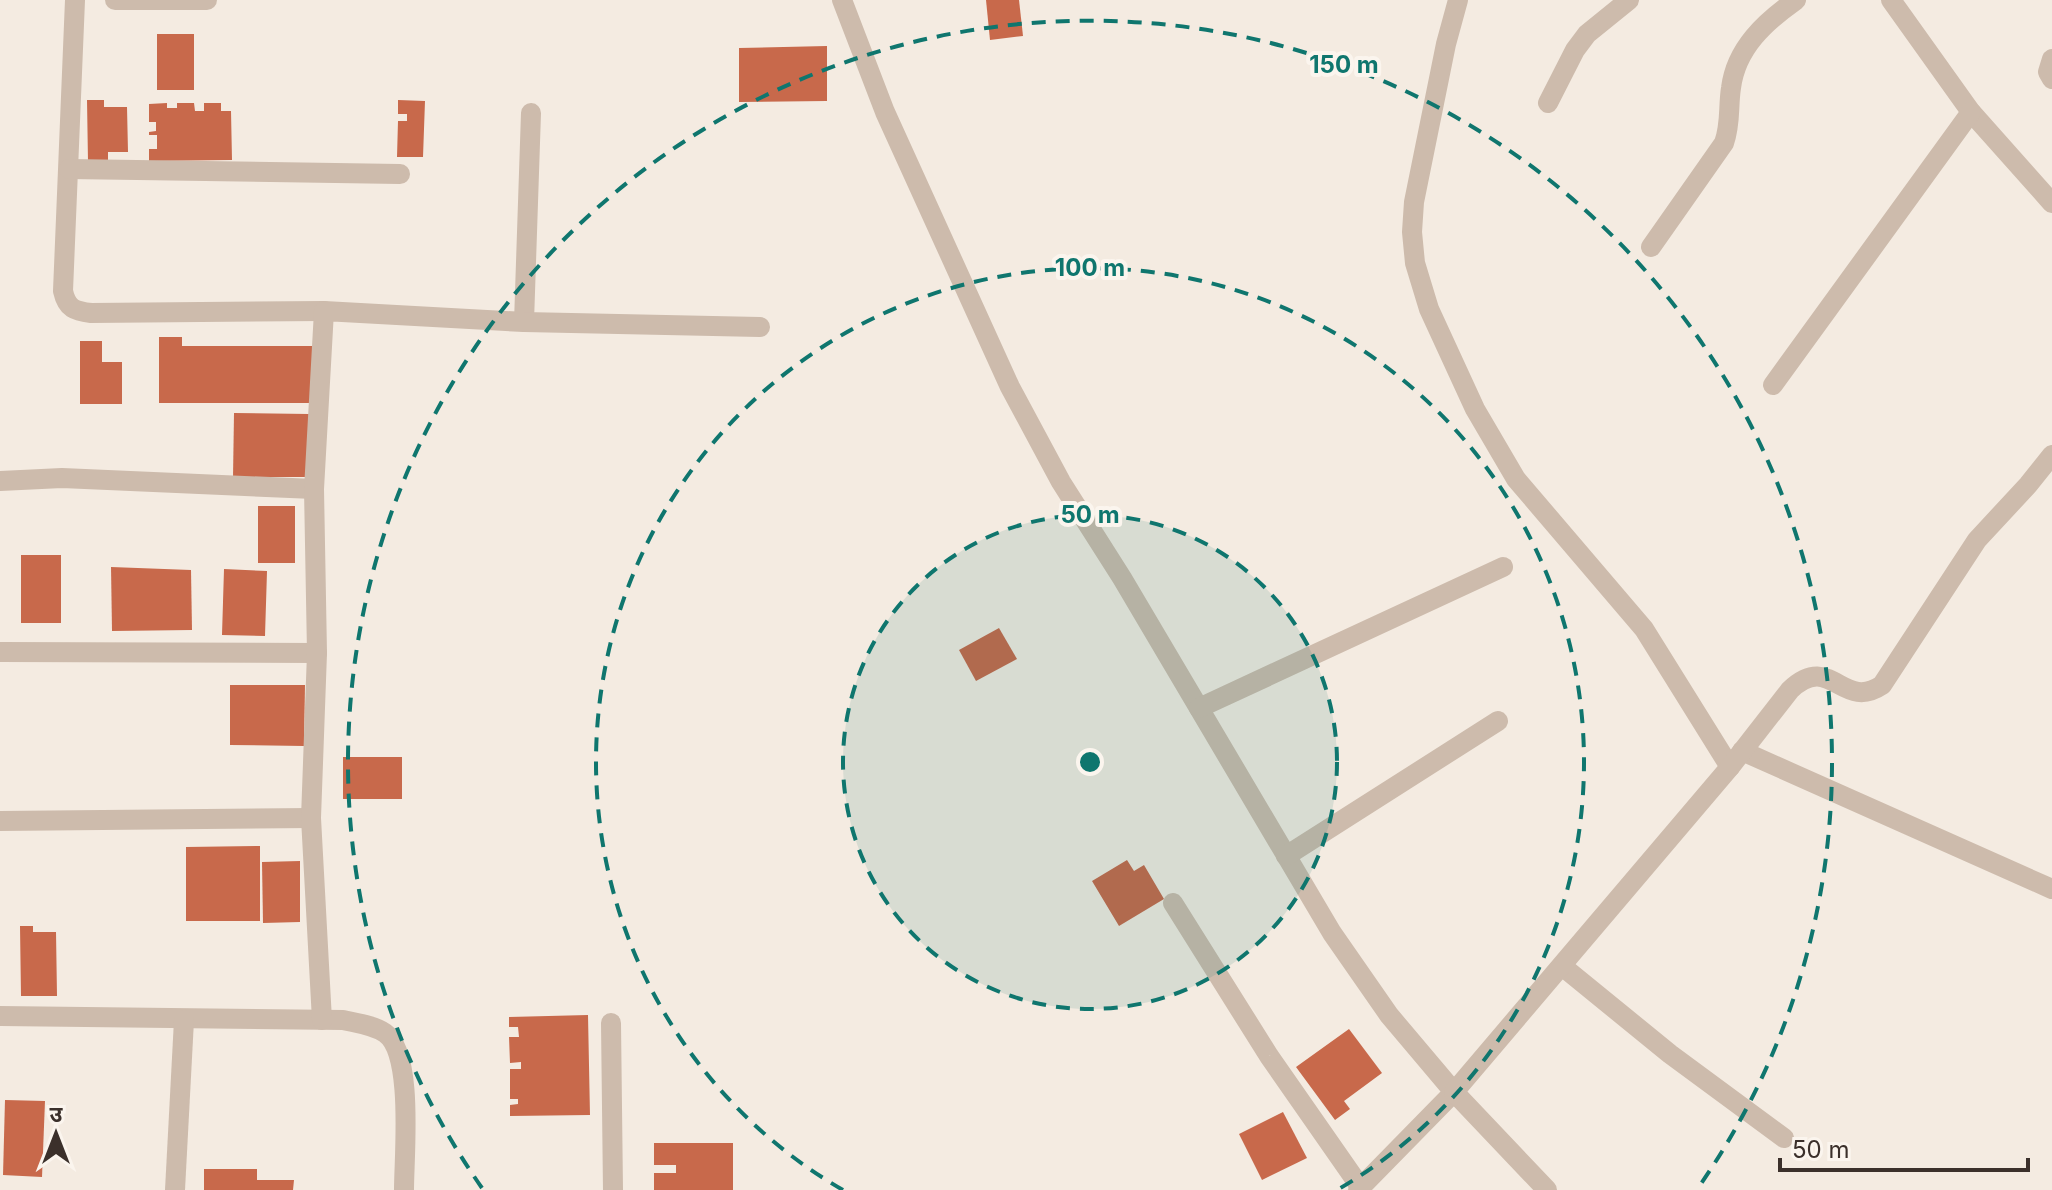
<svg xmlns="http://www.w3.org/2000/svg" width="2052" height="1190" viewBox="0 0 2052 1190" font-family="Inter,'Noto Sans Devanagari',sans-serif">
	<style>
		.building { fill: #c8694b }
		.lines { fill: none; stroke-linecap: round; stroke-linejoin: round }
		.minor { stroke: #cdbbac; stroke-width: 20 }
		.ring { fill: none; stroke: #0f766e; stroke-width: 4; stroke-dasharray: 14 10 }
		.centre { fill: #0f766e; stroke: #fbf5ee; stroke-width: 4 }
		.ring-label { font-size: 24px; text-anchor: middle; font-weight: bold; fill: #0f766e; stroke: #fbf5ee; stroke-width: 8; stroke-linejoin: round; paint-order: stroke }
	</style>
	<rect width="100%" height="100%" fill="#f4ebe1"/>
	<g class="building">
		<path d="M986,0H1019L1023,36L990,40Z"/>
		<rect x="157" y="34" width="37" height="56"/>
		<path d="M827,46V101L739,102V48Z"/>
		<path d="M87,100H104V107H127L128,152H108V161L88,162Z"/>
		<path d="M398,100L425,101L423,157H397L398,121H407V114H398Z"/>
		<path d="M167,103V108H177V103H194L195,111H204V103H221V111H231L232,160L149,161V149H157V135H149V132L156,131V122H149V104Z"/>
		<path d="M159,337H182V346H312V403H159Z"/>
		<path d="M80,341H102V362H122V404H80Z"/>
		<path d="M234,413L309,414V477H233Z"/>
		<rect x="258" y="506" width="37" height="57"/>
		<rect x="21" y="555" width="40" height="68"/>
		<path d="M111,567L191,570L192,630L112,631Z"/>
		<path d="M224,569L267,571L265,636L222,635Z"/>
		<path d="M999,628L1017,659L976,681L959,650Z"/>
		<path d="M230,685H305L304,746L230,745Z"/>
		<rect x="343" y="757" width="59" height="42"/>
		<path d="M260,846V921H186V847Z"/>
		<path d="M1127,860L1134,871L1144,865L1164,899L1119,926L1092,881Z"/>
		<path d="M300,861V922L263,923L262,862Z"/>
		<path d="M20,926H33V932H56L57,996H21Z"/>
		<path d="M588,1015L590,1115L510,1116V1105L518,1104V1099H510V1069H521V1062L510,1063L509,1037H519L518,1027H509V1017Z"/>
		<path d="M1349,1029L1382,1073L1344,1101L1350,1109L1335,1120L1296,1067Z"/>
		<path d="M5,1100L45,1101L42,1177L3,1175Z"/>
		<path d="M1283,1112L1307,1158L1262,1180L1239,1134Z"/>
		<path d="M654,1143H733V1190H654V1173H676V1165H654Z"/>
		<path d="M204,1169H257V1180H294L293,1190H204Z"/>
	</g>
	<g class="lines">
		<g class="minor">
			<path d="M75,0L63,291C67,309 75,311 91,313L324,311"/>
			<path d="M115,0H207"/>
			<path d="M842,0L885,112L1010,387L1061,482L1122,578L1332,933L1389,1015L1454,1092L1358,1190"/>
			<path d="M1458,0L1446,44L1414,202L1412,232L1415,263L1429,309L1475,409L1516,479L1644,629L1730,767"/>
			<path d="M1891,0L1971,112L2052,203"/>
			<path d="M2052,59L2048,72L2052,79"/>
			<path d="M1548,103L1575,50L1587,34L1629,0"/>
			<path d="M69,169L400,174"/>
			<path d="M1651,247L1724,143C1731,124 1728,107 1731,88C1736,48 1765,22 1796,0"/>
			<path d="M524,322L531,113"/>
			<path d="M1773,385L1971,112"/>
			<path d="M0,481L62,478L314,489"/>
			<path d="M0,652L317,653"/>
			<path d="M1199,708L1503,567"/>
			<path d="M1742,751L2052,889"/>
			<path d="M0,821L311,818"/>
			<path d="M1286,856L1498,721"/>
			<path d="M1173,903L1269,1056L1361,1188"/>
			<path d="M1562,966L1670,1054L1784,1138"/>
			<path d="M0,1016L343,1020C356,1023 373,1025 385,1033C414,1053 404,1155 404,1190"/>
			<path d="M322,1020L311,818L317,653L314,489L324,311L524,322L760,327"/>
			<path d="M611,1023L613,1190"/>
			<path d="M175,1190L184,1020"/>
			<path d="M1547,1190L1454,1092L1730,767L1790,690C1831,651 1842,712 1882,685L1977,540L2028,485L2052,455"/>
		</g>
	</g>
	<circle cx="1090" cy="762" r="247" fill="#0f766e" fill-opacity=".12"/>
	<g class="ring">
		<circle cx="1090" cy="762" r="247"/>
		<path d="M843 1190A494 494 0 1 1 1337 1190"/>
		<path d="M482 1188A742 742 0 1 1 1698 1188"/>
	</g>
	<circle cx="1090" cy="762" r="12" class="centre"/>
	<g class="ring-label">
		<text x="1344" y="73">150 m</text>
		<text x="1090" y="276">100 m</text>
		<text x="1090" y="523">50 m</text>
	</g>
	<g transform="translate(56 1134)" stroke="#fbf5ee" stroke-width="6" paint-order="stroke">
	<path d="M0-6L14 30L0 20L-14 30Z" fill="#3b302b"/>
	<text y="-12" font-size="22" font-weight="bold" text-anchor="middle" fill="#3b302b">उ</text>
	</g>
	<path d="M1780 1158v12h248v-12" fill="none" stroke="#3b302b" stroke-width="4"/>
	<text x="1792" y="1158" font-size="24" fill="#3b302b" stroke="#fbf5ee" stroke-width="6" paint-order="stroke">50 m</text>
</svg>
